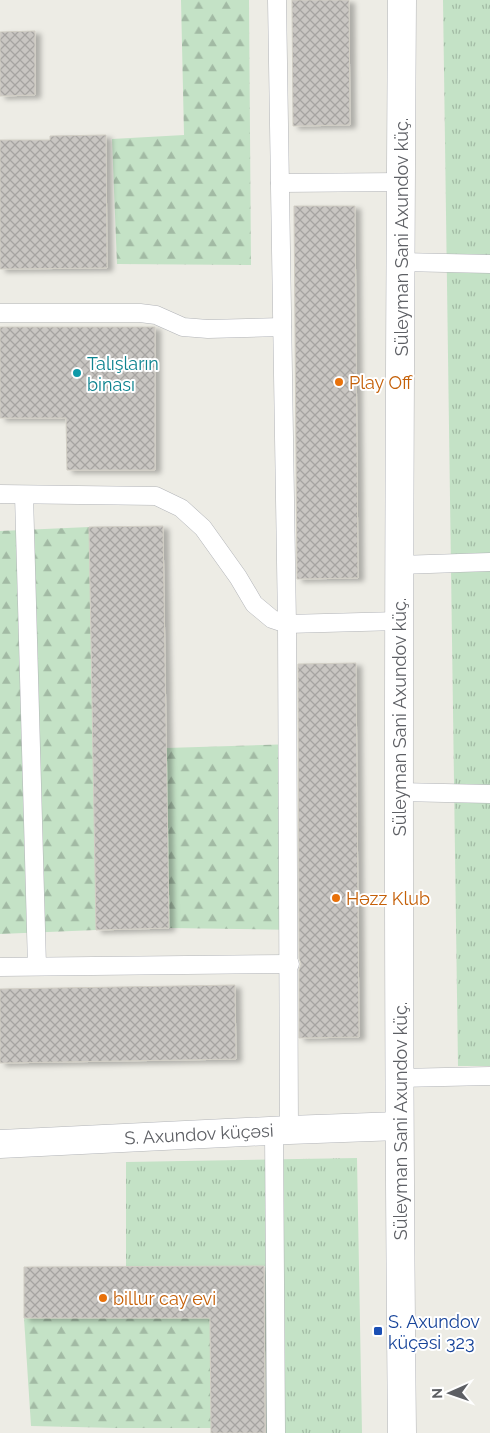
<svg xmlns="http://www.w3.org/2000/svg" width="490" height="1433" viewBox="0 0 490 1433" font-family="Raleway,sans-serif">
	<style>
		.forest { fill: url(#forest-firs) }
		.park { fill: url(#park-tufts) }
		.building { fill: url(#building-cross-hatch); stroke: #d1cec4; filter: url(#shadow) }
		.lines { fill: none; stroke-linecap: round; stroke-linejoin: round }
		.service-casing { stroke: #b2b4b8; stroke-width: 19 }
		.minor-casing { stroke: #b2b4b8; stroke-width: 29 }
		.tertiary-casing { stroke: #b2b4b8; stroke-width: 29 }
		.service { stroke: #fff; stroke-width: 18 }
		.minor { stroke: #fff; stroke-width: 28 }
		.tertiary { stroke: #fff; stroke-width: 28 }
		.culture-dot { fill: #0f9aa8; stroke: #fff; stroke-width: 2 }
		.food-dot { fill: #e8710a; stroke: #fff; stroke-width: 2 }
		.transit-dot { fill: #1a4fb4; stroke: #fff; stroke-width: 2 }
		.labels { text-anchor: middle; dominant-baseline: central; stroke-width: 4; stroke-linejoin: round; paint-order: stroke }
		.street-label { font-size: 18px; fill: #5d5f64; stroke: #fff }
		.culture-label { font-size: 18px; fill: #0d838f; stroke: #fff; text-anchor: start }
		.food-label { font-size: 18px; fill: #c56008; stroke: #fff; text-anchor: start }
		.transit-label { font-size: 18px; fill: #164399; stroke: #fff; text-anchor: start }
	</style>
	<defs>
		<pattern id="forest-firs" width="22" height="20" patternUnits="userSpaceOnUse" patternTransform="scale(1.25)"><rect width="22" height="20" fill="#c4e2c6"/><path d="M5 1l3.5 6h-7zM16 11l3.5 6h-7z" fill="#a2baa4"/></pattern>
		<pattern id="park-tufts" width="24" height="20" patternUnits="userSpaceOnUse" patternTransform="scale(1.25)"><rect width="24" height="20" fill="#c4e2c6"/><path d="M3 7l-1-3M5 7V3M7 7l1-3M15 17l-1-3M17 17v-4M19 17l1-3" fill="none" stroke="#a2baa4"/></pattern>
		<pattern id="building-cross-hatch" width="8" height="8" patternUnits="userSpaceOnUse" patternTransform="scale(1.25)"><rect width="8" height="8" fill="#c9c6c2"/><path d="M0 0l8 8M0 8l8-8" fill="none" stroke="#a6a4a1"/></pattern>
		<filter id="shadow"><feDropShadow dx="5.5" dy="3" stdDeviation="2.5" flood-color="#0004"/></filter>
	</defs>
	<rect width="100%" height="100%" fill="#edece5"/>
	<g class="forest">
		<path d="M181,0H249L251,265L117,264L112,139L184,135Z"/>
		<path d="M89,527L96,930L0,934V531Z"/>
		<path d="M295,744L296,930L169,928L166,748Z"/>
		<path d="M24,1318H210L211,1428H116L31,1426Z"/>
	</g>
	<g class="park">
		<path d="M443,0H490V1066H458Z"/>
		<path d="M357,1158L362,1433H266L265,1266L126,1267V1162Z"/>
	</g>
	<g class="building">
		<path d="M292,0H349L350,125L293,126Z"/>
		<path d="M35,31V95L0,96V32Z"/>
		<path d="M106,135L107,268L0,269V140H50V136Z"/>
		<path d="M294,206H355L358,578L297,579Z"/>
		<path d="M0,327H155V470H67L66,418H0Z"/>
		<path d="M163,526L169,928L96,930L89,527Z"/>
		<path d="M356,663L359,1037L299,1038V970L301,964L299,958L298,664Z"/>
		<path d="M235,985L236,1059L0,1063V989Z"/>
		<path d="M264,1266L265,1433H211L210,1318H24V1267Z"/>
	</g>
	<g class="lines">
		<defs>
			<g id="service">
				<path d="M277,0L287,624L289,1130"/>
				<path d="M280,183L401,182"/>
				<path d="M401,262L490,264"/>
				<path d="M0,313H140L156,315L183,327L208,329L282,327"/>
				<path d="M0,494L156,496L181,508L203,528L238,577L254,604L272,619L287,624L399,621"/>
				<path d="M24,495L37,966"/>
				<path d="M399,565L490,562"/>
				<path d="M399,792L490,794"/>
				<path d="M0,967L290,964"/>
				<path d="M399,1078L490,1076"/>
				<path d="M274,1131L276,1433"/>
			</g>
			<path id="minor" d="M0,1144L289,1130L399,1126"/>
			<path id="tertiary" d="M402,1433C397,955 399,478 402,0"/>
		</defs>
		<use href="#service" class="service-casing"/>
		<use href="#minor" class="minor-casing"/>
		<use href="#tertiary" class="tertiary-casing"/>
		<use href="#service" class="service"/>
		<use href="#minor" class="minor"/>
		<use href="#tertiary" class="tertiary"/>
	</g>
	<circle class="culture-dot" cx="77" cy="373" r="5"/>
	<g class="food-dot">
		<circle cx="339" cy="382" r="5"/>
		<circle cx="336" cy="898" r="5"/>
		<circle cx="103" cy="1298" r="5"/>
	</g>
	<rect class="transit-dot" x="373" y="1326" width="10" height="10" rx="2.5"/>
	<g class="labels">
		<g class="street-label">
			<text transform="translate(401 237) rotate(-90)">Süleyman Sani Axundov küç.</text>
			<text transform="translate(399 717) rotate(-90)">Süleyman Sani Axundov küç.</text>
			<text transform="translate(400 1121) rotate(-90)">Süleyman Sani Axundov küç.</text>
			<text transform="translate(199 1134) rotate(-3)">S. Axundov küçəsi</text>
		</g>
		<g class="culture-label">
			<text x="87" y="363">Talışların<tspan x="87" dy="21">binası</tspan></text>
		</g>
		<g class="food-label">
			<text x="349" y="382">Play Off</text>
			<text x="346" y="898">Həzz Klub</text>
			<text x="113" y="1298">billur cay evi</text>
		</g>
		<g class="transit-label">
			<text x="388" y="1321">S. Axundov<tspan x="388" dy="21">küçəsi 323</tspan></text>
		</g>
	</g>
	<g transform="translate(450 1393) rotate(268)" stroke="#ffffff" stroke-width="4" paint-order="stroke">
	<path d="M0-4L9 19L0 12L-9 19Z" fill="#5d5f64"/>
	<text y="-8" font-size="14" font-weight="bold" text-anchor="middle" fill="#5d5f64">N</text>
	</g>
</svg>
